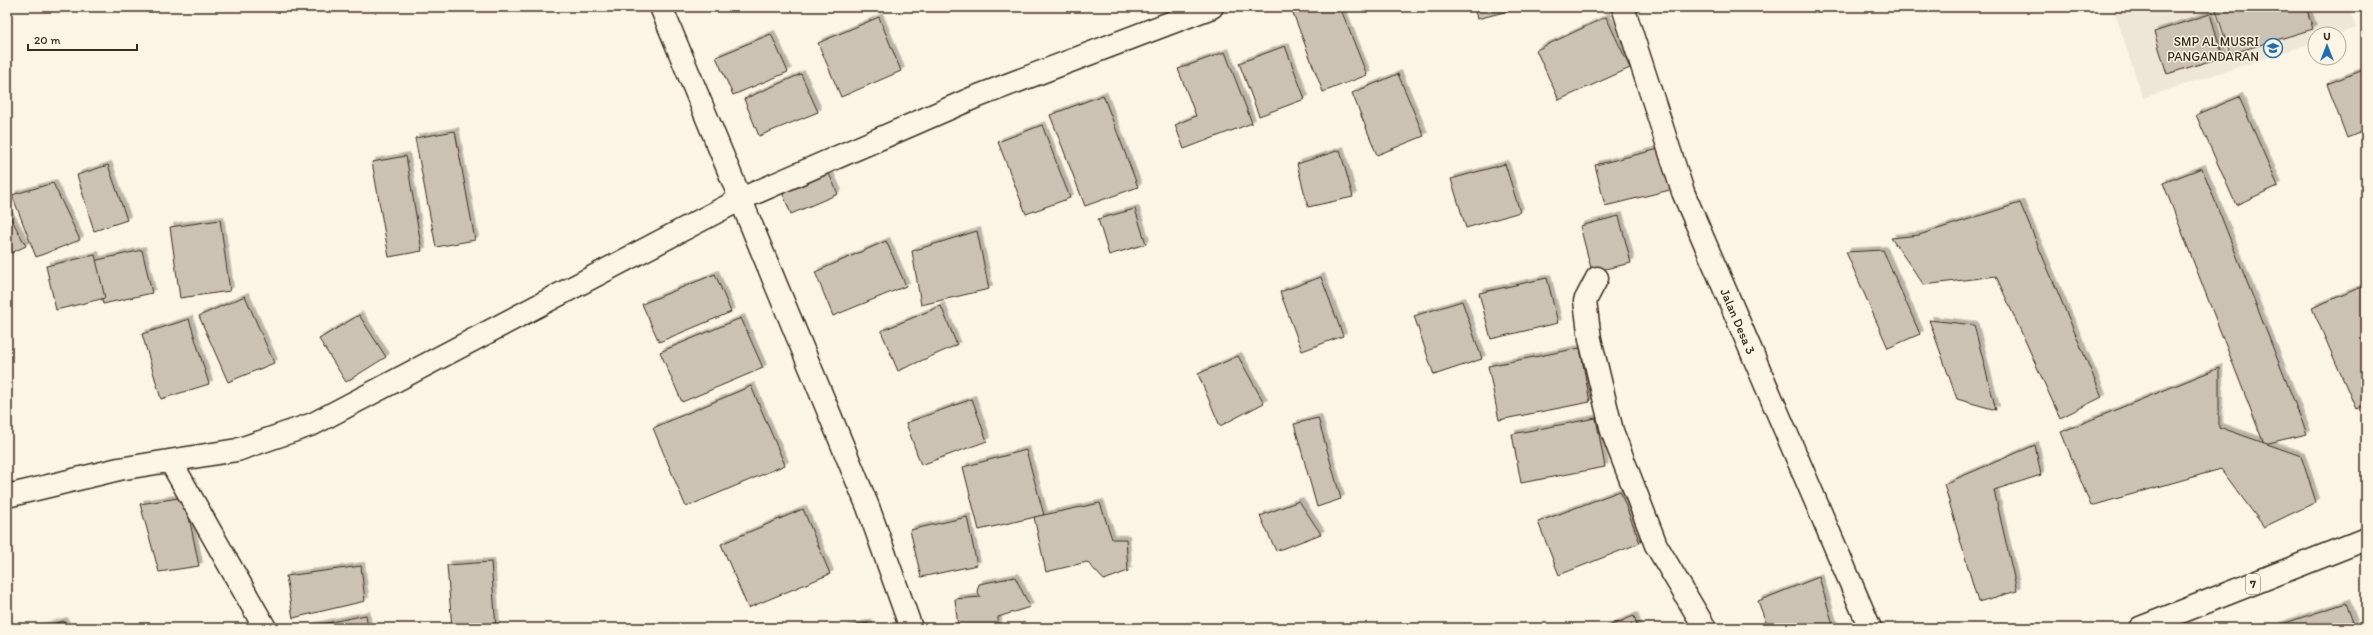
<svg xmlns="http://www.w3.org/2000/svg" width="2373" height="635" viewBox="0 0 2373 635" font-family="Itim,sans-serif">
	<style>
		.built { fill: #eee6d6; fill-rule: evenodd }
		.building { fill: #ccc2b3; stroke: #3b2a1e; filter: url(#shadow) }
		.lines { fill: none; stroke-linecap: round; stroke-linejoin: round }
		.minor-casing { stroke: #3b2a1e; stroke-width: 25 }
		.trunk-casing { stroke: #3b2a1e; stroke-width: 25 }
		.minor { stroke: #fcf5e5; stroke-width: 22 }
		.trunk { stroke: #fcf5e5; stroke-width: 22 }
		.labels { text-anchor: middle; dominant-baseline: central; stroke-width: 3; stroke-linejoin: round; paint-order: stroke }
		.shield { fill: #fcf5e5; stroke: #75675a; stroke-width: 1 }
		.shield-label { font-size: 12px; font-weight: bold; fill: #3b2a1e }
		.poi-label { font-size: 13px; fill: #3b2a1e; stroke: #fcf5e5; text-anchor: end }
		.street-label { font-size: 13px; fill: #3b2a1e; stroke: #fcf5e5 }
	</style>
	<defs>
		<filter id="shadow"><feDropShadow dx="3.5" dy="-3.5" stdDeviation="0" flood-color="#0004"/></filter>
	</defs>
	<rect width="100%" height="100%" fill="#fcf5e5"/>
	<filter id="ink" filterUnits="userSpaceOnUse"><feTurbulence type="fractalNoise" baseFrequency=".025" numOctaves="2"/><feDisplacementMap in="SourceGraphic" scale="8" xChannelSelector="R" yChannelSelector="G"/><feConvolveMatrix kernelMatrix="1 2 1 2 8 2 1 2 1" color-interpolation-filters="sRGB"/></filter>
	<g filter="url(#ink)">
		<path class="built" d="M2113,7H2215L2230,54L2312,29L2306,7H2349L2356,28L2338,34H2315V42L2143,98ZM2210,14L2223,57L2167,74L2154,32Z"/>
		<g class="building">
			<path d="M1309,7H1340L1367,75L1323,92L1293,13Z"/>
			<path d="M1474,7H1524L1477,19Z"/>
			<path d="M2215,7H2306L2313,29L2230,54Z"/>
			<path d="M2210,14L2223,57L2167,74L2154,32Z"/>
			<path d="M879,17L901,71L841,97L818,43Z"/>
			<path d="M1606,17L1630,68L1559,100L1536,50Z"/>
			<path d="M771,34L788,72L733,95L716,57Z"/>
			<path d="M1285,46L1305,99L1259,116L1239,63Z"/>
			<path d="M1225,52L1252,123L1184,149L1175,125L1196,116L1178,69Z"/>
			<path d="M2366,69V130L2347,138L2327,84Z"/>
			<path d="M801,74L818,112L759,136L744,99Z"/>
			<path d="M1398,74L1424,136L1377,155L1352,93Z"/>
			<path d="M1103,95L1138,187L1085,206L1050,115Z"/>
			<path d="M2239,97L2278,186L2236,205L2196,115Z"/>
			<path d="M1042,125L1070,198L1026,214L998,142Z"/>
			<path d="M455,131L475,240L436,247L415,138Z"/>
			<path d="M1659,149L1670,190L1605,206L1595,165Z"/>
			<path d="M1340,150L1353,197L1308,207L1297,164Z"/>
			<path d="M406,156L422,251L389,257L372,162Z"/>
			<path d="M1505,164L1520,212L1466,228L1451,179Z"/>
			<path d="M108,165L127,220L94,231L77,175Z"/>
			<path d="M826,167L838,194L791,214L780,187Z"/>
			<path d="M2202,168L2307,434L2264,444L2163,183Z"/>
			<path d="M53,183L80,240L36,257L12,195Z"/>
			<path d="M2020,203L2102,397L2060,418L1996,276L1924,285L1891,238L1919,235Z"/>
			<path d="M1135,209L1146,244L1109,255L1098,219Z"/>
			<path d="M7,211L26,246L7,255Z"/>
			<path d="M1619,216L1631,263L1592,272L1580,226Z"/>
			<path d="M220,220L230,291L180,298L170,227Z"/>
			<path d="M977,231L989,289L921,305L912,251Z"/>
			<path d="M886,241L906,286L833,316L815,272Z"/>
			<path d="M142,250L152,293L103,304L93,261Z"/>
			<path d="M1883,250L1920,334L1888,348L1846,252Z"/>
			<path d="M95,255L105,298L56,310L46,266Z"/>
			<path d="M715,274L731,312L659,342L642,304Z"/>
			<path d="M1321,277L1343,336L1302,351L1280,292Z"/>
			<path d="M1547,278L1558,323L1491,339L1479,293Z"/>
			<path d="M2366,285V405L2356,409L2312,308Z"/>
			<path d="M245,296L274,363L228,382L199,316Z"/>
			<path d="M1462,301L1482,359L1434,375L1414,316Z"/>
			<path d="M941,306L957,345L898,371L881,331Z"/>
			<path d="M359,315L386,357L346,382L319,339Z"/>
			<path d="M741,318L763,368L682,402L660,352Z"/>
			<path d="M189,319L209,384L161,399L142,334Z"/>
			<path d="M1929,320L1974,325L1996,410L1957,399Z"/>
			<path d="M1580,348L1590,402L1499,420L1488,366Z"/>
			<path d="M1238,356L1264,403L1220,426L1198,374Z"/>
			<path d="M2219,368V427L2301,456L2316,502L2264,527L2221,469L2091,506L2061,432Z"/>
			<path d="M751,386L785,465L686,507L653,428Z"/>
			<path d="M972,399L987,441L921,465L906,423Z"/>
			<path d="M1318,418L1341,499L1317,507L1294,424Z"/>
			<path d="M1596,418L1605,467L1521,483L1512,434Z"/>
			<path d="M2035,445L2041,475L1994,490L2017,591L1978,602L1944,484Z"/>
			<path d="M1026,450L1044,515L979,530L963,467Z"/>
			<path d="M1620,491L1640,543L1559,575L1538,522Z"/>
			<path d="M185,497L199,566L159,572L140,504Z"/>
			<path d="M1299,501L1321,534L1276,551L1260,516Z"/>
			<path d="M1100,503L1112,539H1126L1128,571L1104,580L1087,562L1046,572L1034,517Z"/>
			<path d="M803,509L830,574L748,608L721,544Z"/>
			<path d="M967,517L977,565L921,577L910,530Z"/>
			<path d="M491,562L496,628H452L447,565Z"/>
			<path d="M361,566L365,601L293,618L286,576Z"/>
			<path d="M1015,577L1030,607L998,617V628H958L955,599L981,597L977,591L979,584Z"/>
			<path d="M1819,577L1834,628H1768L1758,601Z"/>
			<path d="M2346,603L2355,628H2277L2276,626Z"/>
			<path d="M366,615L368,628H312V626Z"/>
			<path d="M1634,616L1638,628H1604Z"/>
			<path d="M64,621L66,628H36Z"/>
			<path d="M868,623L870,628H845Z"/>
		</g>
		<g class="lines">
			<defs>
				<g id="minor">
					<path d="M661,7L868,507L911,628"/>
					<path id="s1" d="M1623,7L1683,192L1870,628"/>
					<path d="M1597,278L1585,301L1590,339L1612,431L1656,545L1705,628"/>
					<path d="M171,462L265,628"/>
					<path d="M7,496L119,469L237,450L313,424L741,199L973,98L1212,7"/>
				</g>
				<path id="trunk" d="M2140,628L2366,539"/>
			</defs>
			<use href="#minor" class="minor-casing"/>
			<use href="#trunk" class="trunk-casing"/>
			<use href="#minor" class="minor"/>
			<use href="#trunk" class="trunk"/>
		</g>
	</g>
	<defs>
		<symbol id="school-ring" viewBox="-11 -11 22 22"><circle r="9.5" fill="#fcf5e5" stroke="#1f6fb2" stroke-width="1.5"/><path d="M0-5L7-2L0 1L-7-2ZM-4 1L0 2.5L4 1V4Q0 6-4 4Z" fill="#1f6fb2"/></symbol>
	</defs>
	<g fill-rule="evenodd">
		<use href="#school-ring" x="2262" y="37" width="22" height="22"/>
	</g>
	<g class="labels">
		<rect class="shield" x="2246" y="574" width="14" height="20" rx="3"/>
		<g class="shield-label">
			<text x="2253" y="584">7</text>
		</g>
		<g class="poi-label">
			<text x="2259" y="41">SMP AL MUSRI<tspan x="2259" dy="15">PANGANDARAN</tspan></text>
		</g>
		<g class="street-label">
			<text stroke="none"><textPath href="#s1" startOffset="335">Jalan Desa 3</textPath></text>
		</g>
	</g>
	<rect width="2373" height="635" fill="none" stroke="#fcf5e5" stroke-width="24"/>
	<rect x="12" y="12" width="2349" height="611" fill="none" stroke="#3b2a1e" stroke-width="1.5" filter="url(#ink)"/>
	<g transform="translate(2327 46)"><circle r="19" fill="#fcf5e5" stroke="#afa495"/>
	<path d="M0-3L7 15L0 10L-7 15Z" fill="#1f6fb2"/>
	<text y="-6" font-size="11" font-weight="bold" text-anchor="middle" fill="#3b2a1e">U</text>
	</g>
	<path d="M28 44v6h109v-6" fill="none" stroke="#3b2a1e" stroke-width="2"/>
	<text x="34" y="44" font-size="12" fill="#3b2a1e" stroke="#fcf5e5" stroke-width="3" paint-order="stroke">20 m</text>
</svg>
